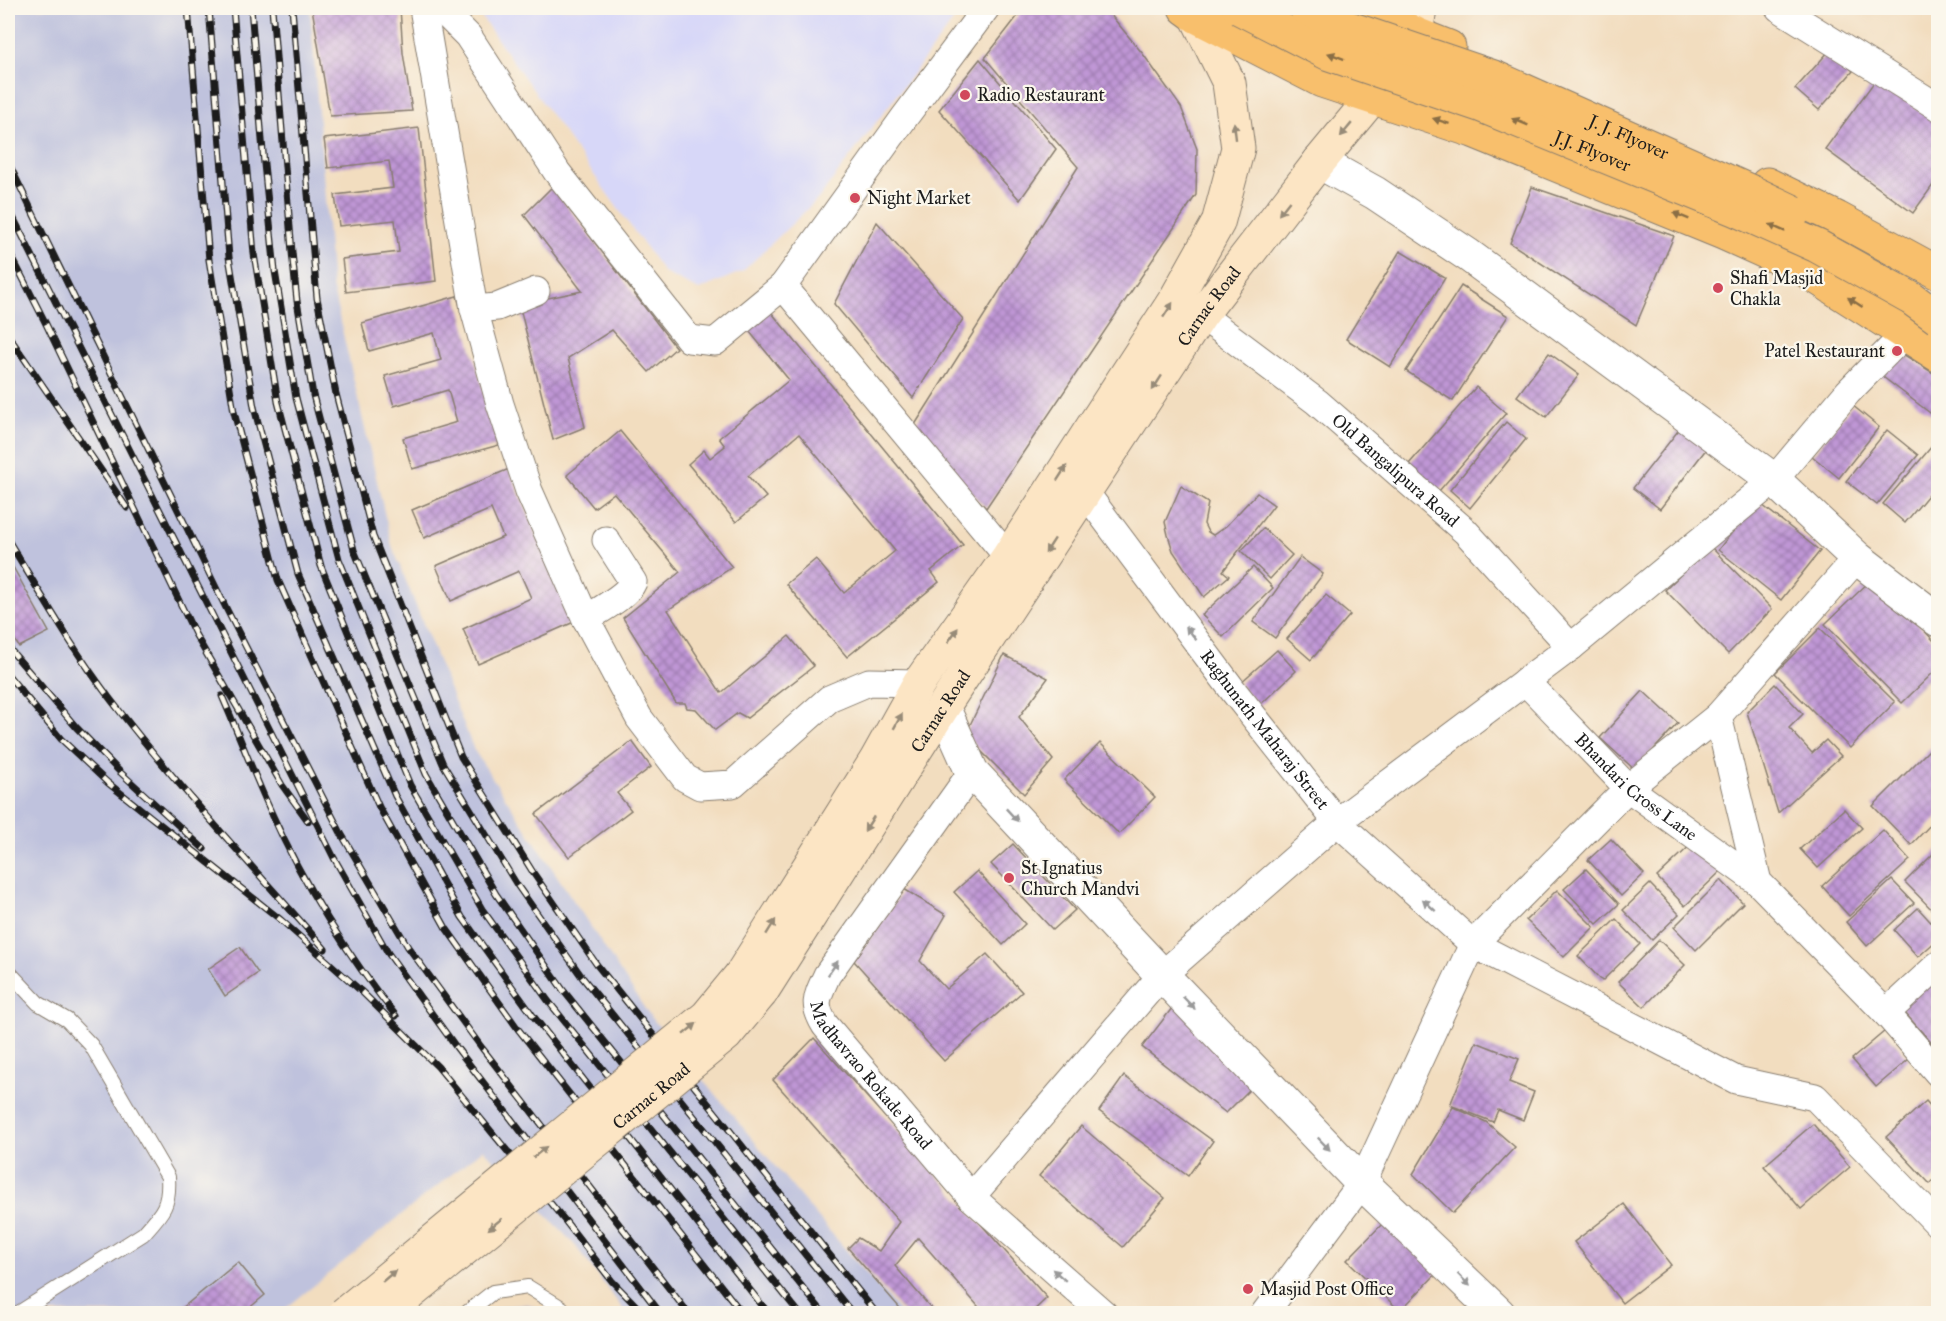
<svg xmlns="http://www.w3.org/2000/svg" width="1946" height="1321" viewBox="0 0 1946 1321" font-family="'IM FELL Great Primer',serif">
	<style>
		.built { fill: #d7d7f8 }
		.industrial { fill: url(#industrial-furrows) }
		.railway { fill: #bfc2dd }
		.building { fill: url(#building-cross-hatch) }
		.lines { fill: none; stroke-linecap: round; stroke-linejoin: round }
		.service-casing { stroke: #877c6e; stroke-width: 16 }
		.minor-casing { stroke: #877c6e; stroke-width: 29 }
		.tertiary-casing { stroke: #877c6e; stroke-width: 35 }
		.secondary-casing { stroke: #877c6e; stroke-width: 35 }
		.primary-casing { stroke: #877c6e; stroke-width: 35 }
		.service { stroke: #fff; stroke-width: 14 }
		.minor { stroke: #fff; stroke-width: 27 }
		.tertiary { stroke: #fff; stroke-width: 33 }
		.secondary { stroke: #fce5c4; stroke-width: 33 }
		.primary { stroke: #f8bf6c; stroke-width: 33 }
		.rail-casing { stroke: #1c1c1c; stroke-width: 7 }
		.rail { stroke: #fbf7ec; stroke-width: 4.5; stroke-dasharray: 14; stroke-linecap: butt }
		.secondary-bridge-casing { stroke: #877c6e; stroke-width: 35; stroke-linecap: butt }
		.primary-bridge-casing { stroke: #877c6e; stroke-width: 35; stroke-linecap: butt }
		.secondary-bridge { stroke: #fce5c4; stroke-width: 33 }
		.primary-bridge { stroke: #f8bf6c; stroke-width: 33 }
		.oneway { fill: #8a6e44 }
		.oneway2 { fill: #978b78 }
		.oneway3 { fill: #999 }
		.poi-dot { fill: #d1495b; stroke: #fbf7ec; stroke-width: 2 }
		.labels { text-anchor: middle; dominant-baseline: central; stroke-width: 4.5; stroke-linejoin: round; paint-order: stroke }
		.poi-label { font-size: 18px; fill: #1c1c1c; stroke: #fbf7ec; text-anchor: start }
		.street-label { font-size: 18px; fill: #1c1c1c; stroke: #fbf7ec }
	</style>
	<defs>
		<pattern id="industrial-furrows" width="10" height="10" patternUnits="userSpaceOnUse" patternTransform="scale(1.5)"><rect width="10" height="10" fill="#bfc2dd"/><path d="M-1 1l2-2M0 10L10 0M9 11l2-2" fill="none" stroke="#a4a6bd"/></pattern>
		<pattern id="building-cross-hatch" width="8" height="8" patternUnits="userSpaceOnUse" patternTransform="scale(1.5)"><rect width="8" height="8" fill="#c097d6"/><path d="M0 0l8 8M0 8l8-8" fill="none" stroke="#9b7aad"/></pattern>
	</defs>
	<rect width="100%" height="100%" fill="#fbf7ec"/>
	<filter id="ink" filterUnits="userSpaceOnUse"><feTurbulence type="fractalNoise" baseFrequency=".0167" numOctaves="2"/><feDisplacementMap in="SourceGraphic" scale="12" xChannelSelector="R" yChannelSelector="G"/><feConvolveMatrix kernelMatrix="1 2 1 2 8 2 1 2 1" color-interpolation-filters="sRGB"/></filter>
	<filter id="wash" filterUnits="userSpaceOnUse"><feTurbulence type="fractalNoise" baseFrequency=".008" numOctaves="4" result="noise"/><feDisplacementMap in="SourceGraphic" scale="24" xChannelSelector="R" yChannelSelector="G"/><feGaussianBlur stdDeviation="1.35" result="paint"/><feColorMatrix in="noise" values="0 0 0 0 0 0 0 0 0 0 0 0 0 0 0 0 0 1.4 0 .05"/><feComposite in="paint" operator="in"/></filter>
	<g filter="url(#wash)">
		<rect width="100%" height="100%" fill="#f2ddbf"/>
		<path class="built" d="M475,8H963L818,199L743,271L699,290L664,273Z"/>
		<path class="industrial" d="M529,1304L544,1313H493L501,1307Z"/>
		<path class="railway" d="M8,8H310L332,286L392,546L474,750L647,1012L813,1212L901,1313H626L574,1244L483,1149L280,1313H8Z"/>
		<g id="blocks">
			<g class="building">
				<path d="M312,8H400L403,53L412,111L330,116Z"/>
				<path d="M1024,8H1105L1143,54L1181,107L1197,149L1196,195L986,508L911,431L1078,167L985,58Z"/>
				<path d="M1830,50L1853,71L1819,110L1795,89Z"/>
				<path d="M980,59L1056,149L1020,200L939,110Z"/>
				<path d="M1877,78L1938,123V178L1913,213L1825,149Z"/>
				<path d="M419,128L436,281L346,292L342,259L399,252L395,220L339,226L335,195L393,188L389,161L328,168L324,139Z"/>
				<path d="M552,187L676,348L649,372L612,330L568,358L585,427L553,440L519,304L582,291L524,215Z"/>
				<path d="M1532,187L1674,236L1636,325L1510,243Z"/>
				<path d="M877,222L963,319L913,398L834,304Z"/>
				<path d="M1400,251L1445,278L1390,367L1346,339Z"/>
				<path d="M1461,286L1508,316L1453,401L1406,371Z"/>
				<path d="M457,296L499,445L412,469L403,438L457,422L448,390L394,406L385,376L441,360L434,333L369,351L362,323Z"/>
				<path d="M767,307L963,545L931,571L939,582L847,657L786,584L816,559L844,593L895,551L799,434L748,476L766,497L736,522L688,464L704,450L710,458L725,446L719,438L789,380L745,326Z"/>
				<path d="M1898,351L1938,376V419L1879,374Z"/>
				<path d="M1549,353L1579,375L1546,417L1517,396Z"/>
				<path d="M1476,387L1506,413L1439,491L1409,464Z"/>
				<path d="M1852,405L1879,427L1839,478L1812,456Z"/>
				<path d="M1506,422L1526,439L1470,508L1450,490Z"/>
				<path d="M1681,427L1707,448L1660,509L1633,488Z"/>
				<path d="M1887,430L1918,455L1877,505L1846,481Z"/>
				<path d="M620,431L732,567L668,610L721,693L789,636L814,666L747,718L738,713L715,730L696,709L687,708L685,703H676L623,618L680,572L614,493L594,508L567,475Z"/>
				<path d="M1938,439V483L1905,523L1883,504Z"/>
				<path d="M509,469L574,622L478,664L463,629L531,598L519,571L451,601L436,566L503,537L491,509L424,538L412,510Z"/>
				<path d="M1181,486L1208,503L1204,524L1208,532L1213,535L1226,526L1257,493L1274,505L1223,571L1229,576L1204,597L1173,551L1168,535L1165,522Z"/>
				<path d="M1757,501L1820,551L1781,600L1718,550Z"/>
				<path d="M1263,528L1292,555L1270,579L1241,551Z"/>
				<path d="M1710,546L1772,609L1728,654L1665,590Z"/>
				<path d="M1300,557L1323,574L1275,638L1253,622Z"/>
				<path d="M8,558L49,632L19,647L8,629Z"/>
				<path d="M1253,567L1273,588L1223,637L1202,615Z"/>
				<path d="M1873,578L1938,645V668L1902,703L1825,624Z"/>
				<path d="M1326,595L1350,615L1311,660L1287,639Z"/>
				<path d="M1820,628L1895,702L1850,748L1775,673Z"/>
				<path d="M1277,650L1296,671L1259,706L1239,684Z"/>
				<path d="M1004,655L1048,678L1019,717L1053,760L1024,794L965,735Z"/>
				<path d="M1775,684L1803,714L1789,728L1812,753L1826,740L1841,756L1778,813L1747,712Z"/>
				<path d="M1643,691L1678,723L1635,770L1600,738Z"/>
				<path d="M632,741L651,767L617,793L631,810L569,857L536,814Z"/>
				<path d="M1938,741V817L1911,845L1873,806Z"/>
				<path d="M1100,743L1155,797L1119,834L1064,780Z"/>
				<path d="M1844,809L1862,828L1818,868L1800,849Z"/>
				<path d="M1883,830L1910,860L1849,916L1822,886Z"/>
				<path d="M1611,839L1644,874L1621,896L1588,860Z"/>
				<path d="M1697,839L1725,867L1685,906L1657,877Z"/>
				<path d="M1013,844L1075,910L1053,930L991,864Z"/>
				<path d="M1938,849V916L1905,882Z"/>
				<path d="M1586,869L1619,904L1597,924L1564,889Z"/>
				<path d="M977,871L1025,924L1003,945L954,892Z"/>
				<path d="M1721,880L1743,903L1696,950L1674,927Z"/>
				<path d="M1892,880L1914,903L1867,946L1846,922Z"/>
				<path d="M1650,884L1679,914L1652,940L1623,910Z"/>
				<path d="M904,889L946,915L920,961L946,989L987,954L1022,992L944,1061L854,961Z"/>
				<path d="M1557,890L1594,927L1564,957L1526,920Z"/>
				<path d="M1918,908L1938,930V939L1918,957L1894,930Z"/>
				<path d="M1616,919L1640,944L1602,981L1578,956Z"/>
				<path d="M1659,940L1685,965L1644,1007L1618,982Z"/>
				<path d="M240,947L258,973L225,996L208,969Z"/>
				<path d="M1938,967V1050L1896,1003Z"/>
				<path d="M1176,1003L1256,1083L1226,1113L1142,1047Z"/>
				<path d="M1885,1031L1909,1059L1876,1087L1852,1059Z"/>
				<path d="M814,1038L1047,1298L1030,1314H985L918,1238L895,1266L936,1314H905L848,1248L858,1238L879,1251L899,1222L773,1080Z"/>
				<path d="M1476,1042L1519,1059L1509,1082L1534,1092L1523,1120L1498,1110L1493,1122L1450,1105Z"/>
				<path d="M1124,1076L1213,1141L1188,1176L1099,1111Z"/>
				<path d="M1926,1101L1938,1115V1176L1930,1184L1886,1137Z"/>
				<path d="M1453,1107L1486,1122L1515,1147L1453,1213L1413,1174Z"/>
				<path d="M1813,1124L1850,1167L1801,1209L1764,1166Z"/>
				<path d="M1081,1126L1165,1198L1123,1247L1039,1176Z"/>
				<path d="M1624,1204L1671,1265L1622,1303L1574,1242Z"/>
				<path d="M1386,1220L1439,1271L1400,1311L1347,1260Z"/>
				<path d="M238,1262L265,1295L242,1314H175Z"/>
			</g>
		</g>
	</g>
	<g filter="url(#ink)">
		<use href="#blocks" fill-opacity="0" stroke="#877c6e" stroke-width="1.5"/>
		<g class="lines">
			<defs>
				<g id="service">
					<path d="M8,971L38,1003L67,1020L91,1045L168,1177C170,1206 162,1213 143,1234L17,1314"/>
					<path d="M465,1314L493,1292L528,1287L562,1308L565,1314"/>
				</g>
				<g id="minor">
					<path d="M423,8L474,309L500,404L529,491L586,619L639,718L685,778L700,786L733,784L829,699L869,682L919,683"/>
					<path d="M440,8L468,36L557,172L689,339L715,342L783,286L904,118L986,8"/>
					<path d="M1779,8L1938,107"/>
					<path d="M783,286L1008,557"/>
					<path d="M474,309L497,307L536,291"/>
					<path id="s1" d="M1201,315L1317,402L1465,531L1571,647"/>
					<path id="s2" d="M1085,492L1235,693L1337,822L1473,944L1736,1080L1815,1097L1938,1224"/>
					<path d="M586,619C598,611 628,595 633,582L606,540"/>
					<path id="s3" d="M1525,681L1628,788L1758,882"/>
					<path d="M1718,716L1758,882L1886,1013L1938,965"/>
					<path id="s4" d="M972,772L827,975C817,997 812,1004 825,1025L971,1197L1104,1314"/>
					<path d="M1886,1013L1938,1073"/>
					<path d="M971,1197L1162,975L1337,822L1571,647L1774,480L1848,392L1905,334"/>
					<path d="M1264,1314L1362,1183L1473,944L1628,788L1718,716L1857,558"/>
				</g>
				<g id="tertiary">
					<path d="M1319,162L1375,193L1468,255L1774,480L1857,558L1938,620"/>
					<path d="M943,707L972,772L1162,975L1362,1183L1499,1314"/>
				</g>
				<g id="secondary">
					<path d="M740,976L876,760L919,683L1008,557L1176,298L1218,223L1238,148L1229,83L1196,16"/>
					<path id="s5" d="M761,993L943,707L1201,315L1319,162L1372,98L1392,61L1416,34L1420,8"/>
				</g>
				<g id="primary">
					<path d="M1185,8L1196,16L1322,81L1473,131L1723,233L1805,270L1938,355"/>
					<path d="M1365,8L1416,34L1449,47"/>
					<path d="M1767,184L1837,218L1938,273"/>
				</g>
			</defs>
			<use href="#service" class="service-casing"/>
			<use href="#minor" class="minor-casing"/>
			<use href="#tertiary" class="tertiary-casing"/>
			<use href="#secondary" class="secondary-casing"/>
			<use href="#primary" class="primary-casing"/>
			<use href="#service" class="service"/>
			<use href="#minor" class="minor"/>
			<use href="#tertiary" class="tertiary"/>
			<use href="#secondary" class="secondary"/>
			<use href="#primary" class="primary"/>
			<defs>
				<g id="rail">
					<path d="M188,8L209,260L234,412L278,580L379,807L446,928L518,1029L743,1314"/>
					<path d="M209,8L229,257L254,407L298,574L395,796L462,917L534,1017L769,1314"/>
					<path d="M233,8L254,254L278,402L321,566L410,785L482,909L549,1002L800,1314"/>
					<path d="M251,8L264,164L275,271L296,398L339,559L426,774L496,894L563,990L824,1314"/>
					<path d="M272,8L292,252L297,301L313,395L354,550L443,764L517,885L582,977L853,1314"/>
					<path d="M292,8L317,298L336,394L373,536L461,757L534,874L597,965L877,1314"/>
					<path d="M8,162L227,610L342,835L408,947L482,1048L689,1314"/>
					<path d="M8,207L334,858L388,953L456,1047L661,1314"/>
					<path d="M8,249L46,324L195,634L282,785L308,821"/>
					<path d="M8,335L127,508"/>
					<path d="M8,540C41,594 73,650 111,700C178,787 253,867 325,949"/>
					<path d="M8,647L76,727L120,772L204,849"/>
					<path d="M8,675L61,739L108,783L281,920L361,991L438,1067L566,1222L612,1281L644,1314"/>
					<path d="M222,696C239,735 254,775 272,814C303,884 348,956 396,1016"/>
				</g>
			</defs>
			<use href="#rail" class="rail-casing"/>
			<use href="#rail" class="rail"/>
			<defs>
				<g id="secondary-bridge">
					<path d="M344,1314L707,1016L740,976"/>
					<path id="s6" d="M385,1314L726,1035L761,993"/>
				</g>
				<g id="primary-bridge">
					<path id="s7" d="M1239,8L1329,54L1482,106L1734,209L1817,246L1912,299L1938,318"/>
					<path id="s8" d="M1306,8L1341,25L1494,77L1752,192L1794,212"/>
				</g>
			</defs>
			<use href="#secondary-bridge" class="secondary-bridge-casing"/>
			<use href="#primary-bridge" class="primary-bridge-casing"/>
			<use href="#secondary-bridge" class="secondary-bridge"/>
			<use href="#primary-bridge" class="primary-bridge"/>
		</g>
		<defs><path id="oneway-solid" d="M-6-.8H1V-3.2L6.5 0L1 3.2V.8H-6Z" transform="scale(1.5)"/></defs>
		<g class="oneway">
			<use href="#oneway-solid" transform="translate(1336 56) rotate(-160)"/>
			<use href="#oneway-solid" transform="translate(1441 121) rotate(-162)"/>
			<use href="#oneway-solid" transform="translate(1520 122) rotate(-158)"/>
			<use href="#oneway-solid" transform="translate(1681 216) rotate(-158)"/>
			<use href="#oneway-solid" transform="translate(1777 228) rotate(-156)"/>
			<use href="#oneway-solid" transform="translate(1855 302) rotate(-147)"/>
		</g>
		<g class="oneway2">
			<use href="#oneway-solid" transform="translate(1346 130) rotate(130)"/>
			<use href="#oneway-solid" transform="translate(1235 131) rotate(-97)"/>
			<use href="#oneway-solid" transform="translate(1284 208) rotate(128)"/>
			<use href="#oneway-solid" transform="translate(1168 310) rotate(-57)"/>
			<use href="#oneway-solid" transform="translate(1157 383) rotate(123)"/>
			<use href="#oneway-solid" transform="translate(1062 473) rotate(-57)"/>
			<use href="#oneway-solid" transform="translate(1050 546) rotate(123)"/>
			<use href="#oneway-solid" transform="translate(953 635) rotate(-55)"/>
			<use href="#oneway-solid" transform="translate(898 721) rotate(-61)"/>
			<use href="#oneway-solid" transform="translate(869 824) rotate(123)"/>
			<use href="#oneway-solid" transform="translate(771 927) rotate(-58)"/>
			<use href="#oneway-solid" transform="translate(690 1029) rotate(-39)"/>
			<use href="#oneway-solid" transform="translate(540 1152) rotate(-39)"/>
			<use href="#oneway-solid" transform="translate(495 1224) rotate(141)"/>
			<use href="#oneway-solid" transform="translate(389 1276) rotate(-40)"/>
		</g>
		<g class="oneway3">
			<use href="#oneway-solid" transform="translate(1191 633) rotate(-127)"/>
			<use href="#oneway-solid" transform="translate(1012 815) rotate(47)"/>
			<use href="#oneway-solid" transform="translate(1429 905) rotate(-138)"/>
			<use href="#oneway-solid" transform="translate(833 968) rotate(-55)"/>
			<use href="#oneway-solid" transform="translate(1189 1003) rotate(46)"/>
			<use href="#oneway-solid" transform="translate(1324 1144) rotate(46)"/>
			<use href="#oneway-solid" transform="translate(1059 1275) rotate(-139)"/>
			<use href="#oneway-solid" transform="translate(1464 1280) rotate(44)"/>
		</g>
	</g>
	<g class="poi-dot">
		<circle cx="965" cy="95" r="6"/>
		<circle cx="855" cy="198" r="6"/>
		<circle cx="1718" cy="288" r="6"/>
		<circle cx="1897" cy="351" r="6"/>
		<circle cx="1009" cy="878" r="6"/>
		<circle cx="1248" cy="1289" r="6"/>
	</g>
	<g class="labels">
		<g class="poi-label">
			<text x="977" y="95">Radio Restaurant</text>
			<text x="867" y="198">Night Market</text>
			<text x="1730" y="278">Shafi Masjid<tspan x="1730" dy="21">Chakla</tspan></text>
			<text x="1885" y="351" text-anchor="end">Patel Restaurant</text>
			<text x="1021" y="868">St Ignatius<tspan x="1021" dy="21">Church Mandvi</tspan></text>
			<text x="1260" y="1289">Masjid Post Office</text>
		</g>
		<g class="street-label">
			<text stroke="none"><textPath href="#s8" startOffset="348">J. J. Flyover</textPath></text>
			<text stroke="none"><textPath href="#s7" startOffset="382">J.J. Flyover</textPath></text>
			<text stroke="none"><textPath href="#s5" startOffset="820">Carnac Road</textPath></text>
			<text stroke="none"><textPath href="#s1" startOffset="249">Old Bangalipura Road</textPath></text>
			<text stroke="none"><textPath href="#s5" startOffset="334">Carnac Road</textPath></text>
			<text stroke="none"><textPath href="#s2" startOffset="298">Raghunath Maharaj Street</textPath></text>
			<text stroke="none"><textPath href="#s3" startOffset="154">Bhandari Cross Lane</textPath></text>
			<text stroke="none"><textPath href="#s4" startOffset="370">Madhavrao Rokade Road</textPath></text>
			<text stroke="none"><textPath href="#s6" startOffset="344">Carnac Road</textPath></text>
		</g>
	</g>
	<rect width="1946" height="1321" fill="none" stroke="#fbf7ec" stroke-width="30"/>
</svg>
